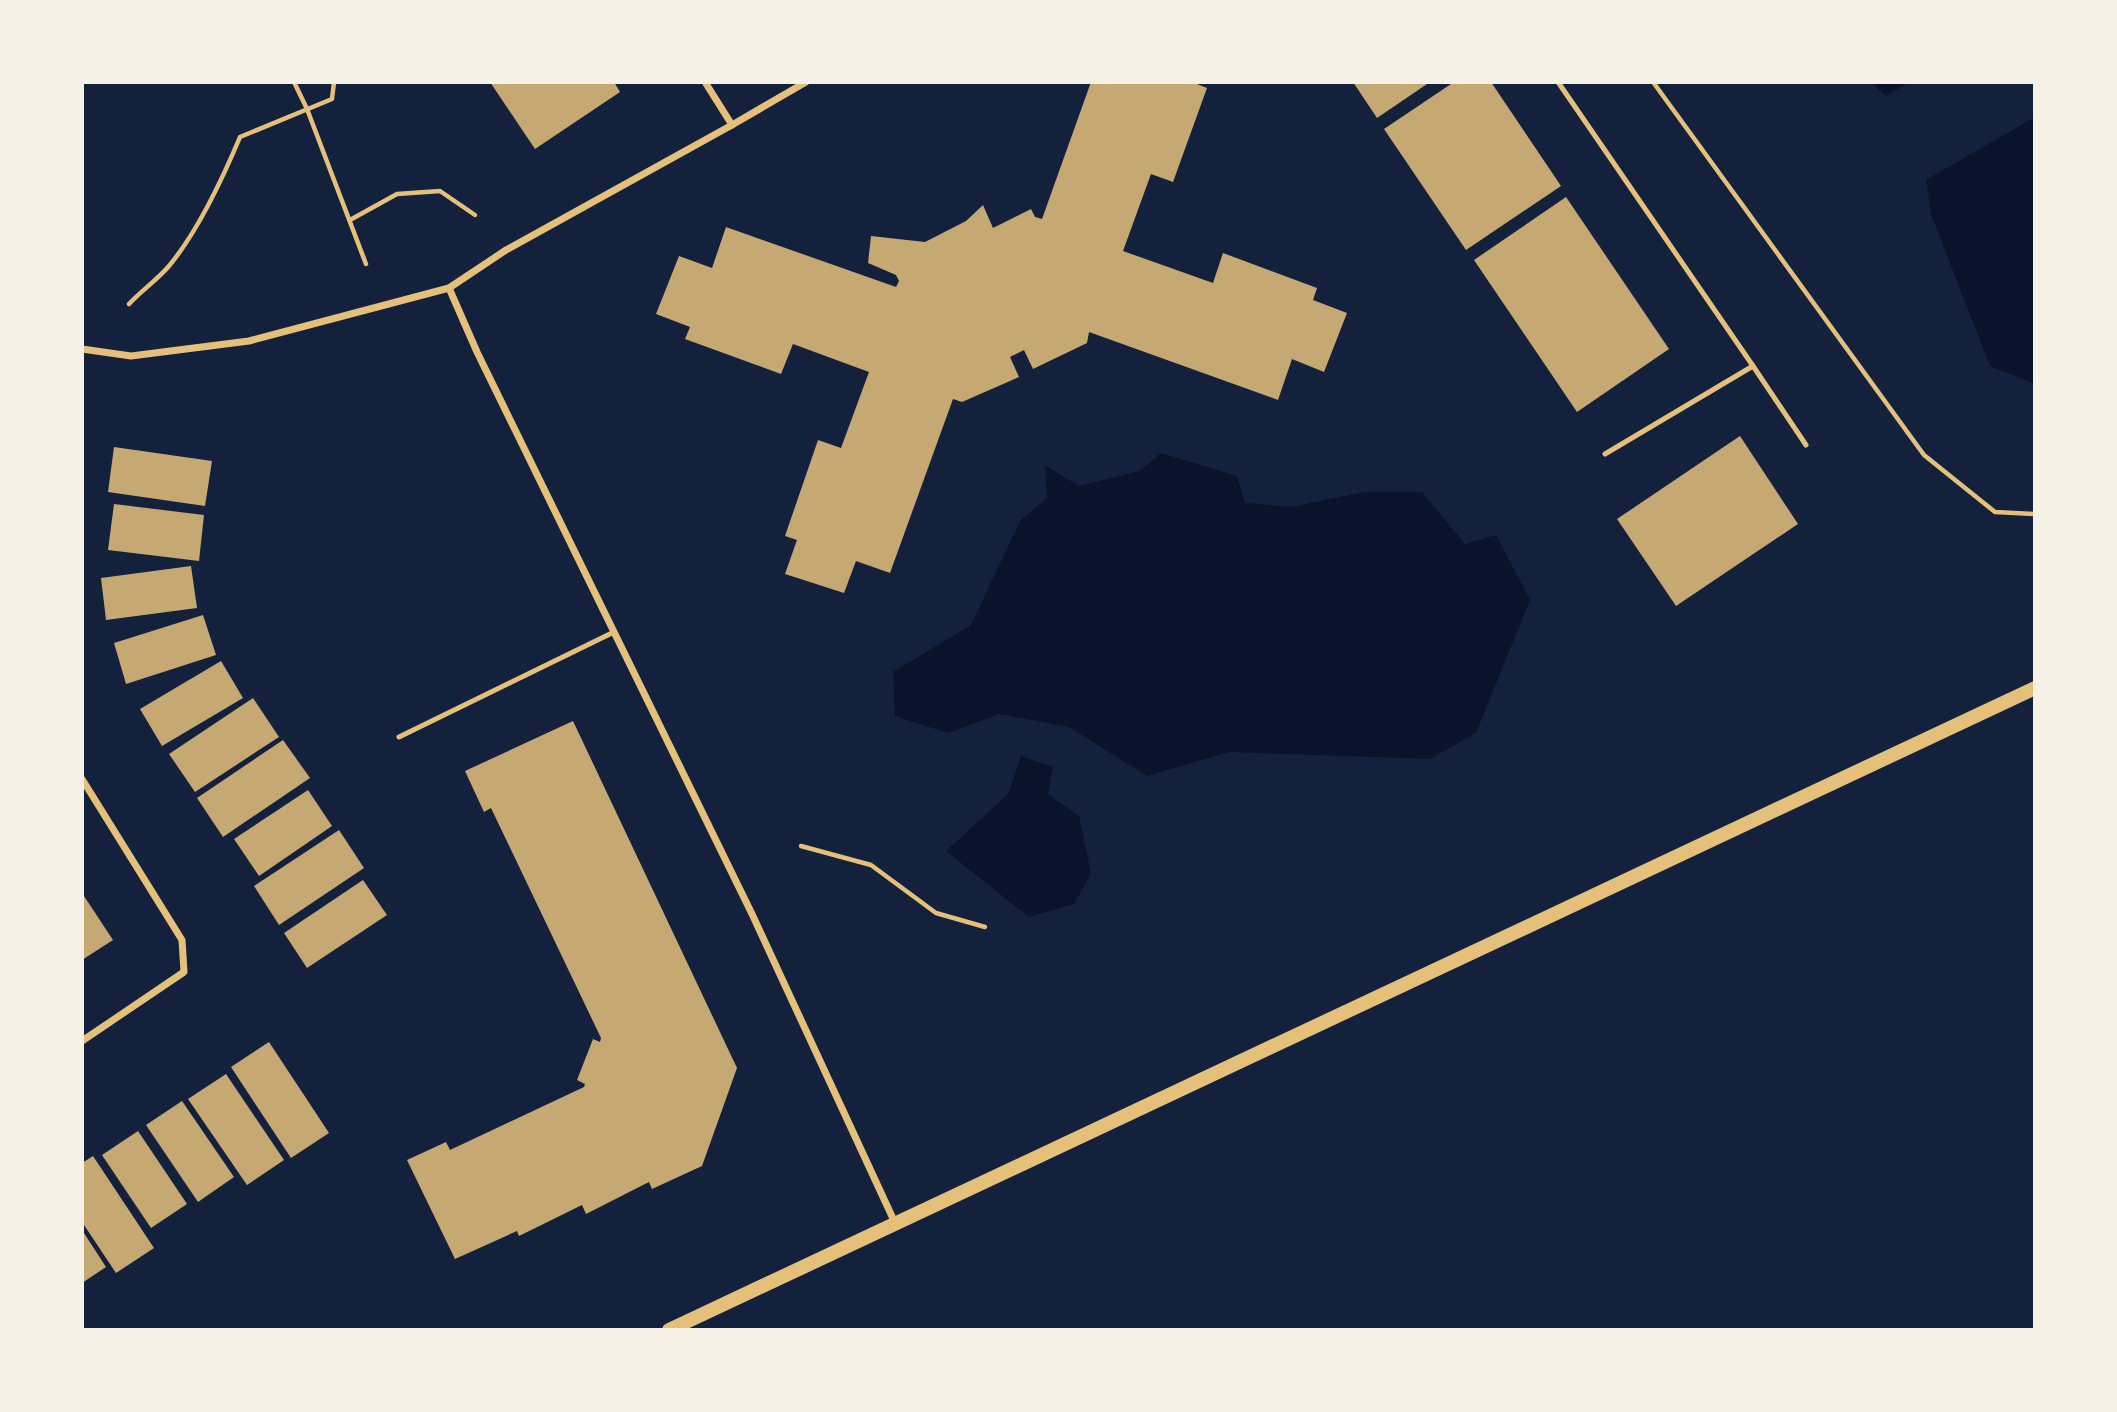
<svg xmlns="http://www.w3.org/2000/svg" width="2117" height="1412" viewBox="0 0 2117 1412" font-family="Lato,sans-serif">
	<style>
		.water { fill: #0b132b }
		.building { fill: #c6a872 }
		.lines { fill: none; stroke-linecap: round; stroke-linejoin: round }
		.path { stroke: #e5c07b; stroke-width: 4.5 }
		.service { stroke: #e5c07b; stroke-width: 5 }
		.minor { stroke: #e5c07b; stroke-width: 7 }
		.secondary { stroke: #e5c07b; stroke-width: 14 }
	</style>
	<rect width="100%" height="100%" fill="#14213d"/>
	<g class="water">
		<path d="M1871,82H1909L1886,96Z"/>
		<path d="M2035,117V384L1990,366L1931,214L1926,180Z"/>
		<path d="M1161,453L1237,476L1245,503L1291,507L1364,492H1422L1465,544L1496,535L1530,600L1476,733L1430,759L1229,752L1147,776L1069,727L999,714L948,733L895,716L893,672L971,625L1020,521L1047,498L1045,465L1079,486L1140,471Z"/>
		<path d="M1021,756L1053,767L1048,794L1079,816L1091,874L1074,904L1029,917L946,851L1009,793Z"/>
	</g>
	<g class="building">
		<path d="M490,82H614L620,92L535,149Z"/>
		<path d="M1091,82H1192L1207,88L1173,182L1151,174L1123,251L1213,283L1223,253L1317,288L1313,300L1347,313L1324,372L1292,359L1278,400L1089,332L1087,343L1033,369L1024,350L1010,357L1019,377L962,402L953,399L890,573L856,561L844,593L785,574L797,540L785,536L818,440L841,448L869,372L793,344L781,374L685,339L690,327L656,314L679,256L712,268L726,227L896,287L899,281L896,275L868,263L871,236L925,242L966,221L983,205L993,228L1031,209L1035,217L1042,219Z"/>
		<path d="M1353,82H1430L1377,118Z"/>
		<path d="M1454,82H1491L1561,186L1466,250L1384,129Z"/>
		<path d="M1566,197L1669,349L1577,412L1474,260Z"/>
		<path d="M1740,436L1798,524L1676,606L1617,519Z"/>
		<path d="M114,447L212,461L205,506L108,492Z"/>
		<path d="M114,504L204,515L199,561L108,550Z"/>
		<path d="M191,566L197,608L106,620L101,578Z"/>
		<path d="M203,615L216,655L126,684L114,643Z"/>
		<path d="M221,661L243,698L162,746L140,709Z"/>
		<path d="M253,698L279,737L195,792L169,754Z"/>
		<path d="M573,721L737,1068L702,1166L652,1189L649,1182L586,1214L582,1205L519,1236L517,1231L455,1259L407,1160L446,1142L450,1150L584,1087L585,1084L577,1080L593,1039L600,1042L601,1038L491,808L484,812L465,771Z"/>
		<path d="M283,740L310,778L223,837L197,798Z"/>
		<path d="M308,790L332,826L259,876L234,839Z"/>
		<path d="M339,830L364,868L279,925L254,886Z"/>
		<path d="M363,880L387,915L307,968L284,933Z"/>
		<path d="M82,893L113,940L82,960Z"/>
		<path d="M269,1042L329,1133L291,1158L231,1067Z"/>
		<path d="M226,1074L284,1160L247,1185L188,1099Z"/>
		<path d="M182,1101L234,1177L198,1202L146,1125Z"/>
		<path d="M138,1131L187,1204L151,1228L102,1155Z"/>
		<path d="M93,1156L154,1248L116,1273L82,1222V1163Z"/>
		<path d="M82,1230L106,1267L82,1283Z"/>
	</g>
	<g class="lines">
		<g class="path">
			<path d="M294,82L307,109L366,264"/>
			<path d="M1653,82L1924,455L1995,512L2035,514"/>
			<path d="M350,220L397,194L440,191L475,215"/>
			<path d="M129,304C141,291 157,280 169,266C198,231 222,180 240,137L332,99L334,82"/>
			<path d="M801,846L871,865L936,913L985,927"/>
		</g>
		<g class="service">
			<path d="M1558,82L1753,366L1605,454"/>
			<path d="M1753,366L1806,445"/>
			<path d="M399,737L614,632"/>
		</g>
		<g class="minor">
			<path d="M705,82L732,125"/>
			<path d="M449,288L477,352L752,914L896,1225"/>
			<path d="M82,349L131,356L249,341L449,288L506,250L732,125L806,82"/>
			<path d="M82,779L182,940L184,972L82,1041"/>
		</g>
		<path class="secondary" d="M669,1330L2035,688"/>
	</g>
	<rect width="2117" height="1412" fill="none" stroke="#f6f1e7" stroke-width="168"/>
</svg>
